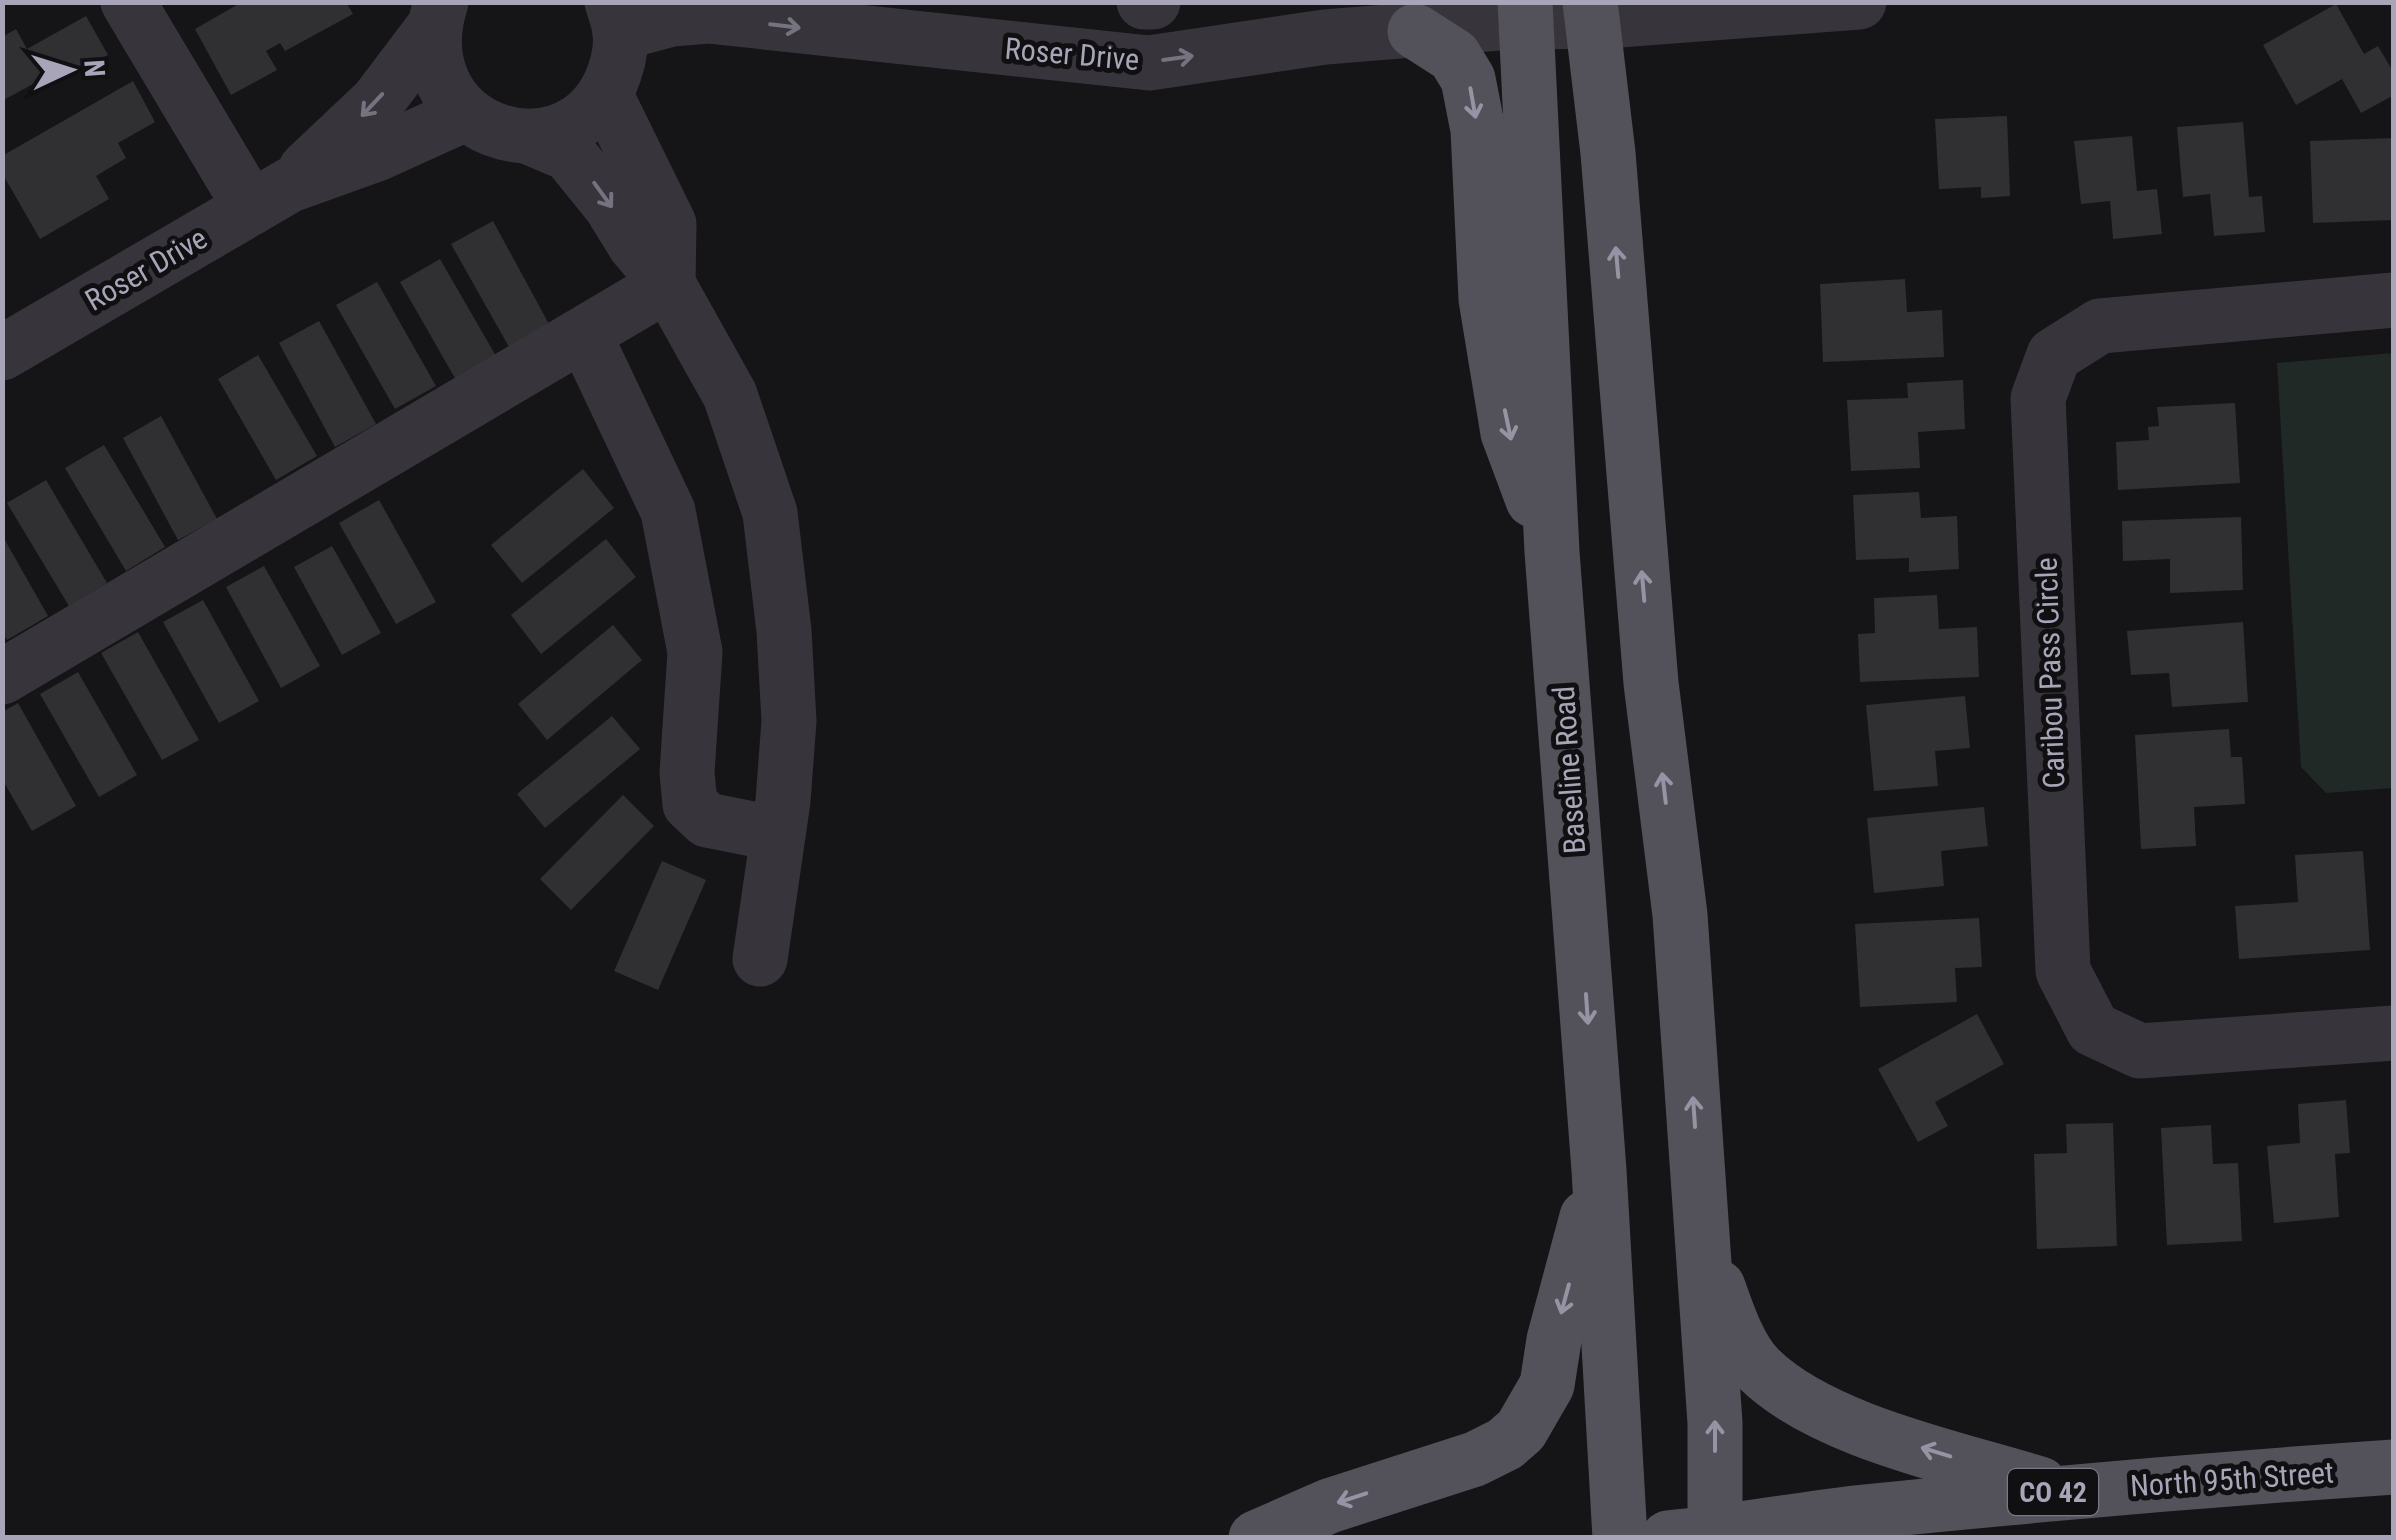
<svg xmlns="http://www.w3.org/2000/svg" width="2396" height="1540" viewBox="0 0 2396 1540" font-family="'Roboto Condensed',sans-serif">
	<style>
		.green { fill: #202925 }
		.building { fill: #302f32 }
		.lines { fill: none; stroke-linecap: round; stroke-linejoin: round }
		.minor { stroke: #37353b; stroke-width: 55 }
		.major { stroke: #53515a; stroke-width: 55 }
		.oneway { stroke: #75737f }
		.oneway2 { stroke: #9694a4 }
		.labels { text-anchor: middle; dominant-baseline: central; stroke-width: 10; stroke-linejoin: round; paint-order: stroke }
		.shield { fill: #100f11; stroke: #7a7885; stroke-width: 2.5 }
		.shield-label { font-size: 28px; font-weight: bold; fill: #a7a5b7 }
		.street-label { font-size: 30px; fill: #a7a5b7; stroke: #100f11 }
	</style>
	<rect width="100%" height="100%" fill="#151416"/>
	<path class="green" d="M2393,353V788L2326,793L2301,767L2277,363Z"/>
	<g class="building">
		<path d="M242,2H346L353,14L285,51L280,43L266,51L277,70L231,95L195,29Z"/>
		<path d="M2336,4L2364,54L2378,46L2394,73V95L2361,113L2342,79L2296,105L2263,45Z"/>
		<path d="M86,16L108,55L60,82L55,72L2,101V37L16,29L27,49Z"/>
		<path d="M133,81L155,122L118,143L126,158L96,176L109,199L40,239L2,173V156Z"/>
		<path d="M2007,116L2010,196L1981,198V187L1939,189L1935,119Z"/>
		<path d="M2243,122L2249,197L2262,196L2265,232L2214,236L2210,194L2183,197L2177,127Z"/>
		<path d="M2132,136L2137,191L2157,189L2162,234L2113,239L2110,201L2081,204L2074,141Z"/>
		<path d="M2394,138V220L2313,223L2310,141Z"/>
		<path d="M493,221L549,324L509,347L451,244Z"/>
		<path d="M440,259L496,356L456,380L400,282Z"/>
		<path d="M1905,279L1907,312L1942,310L1944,357L1823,362L1820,284Z"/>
		<path d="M377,282L436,386L395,409L336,305Z"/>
		<path d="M319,321L376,424L335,447L279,343Z"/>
		<path d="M258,355L317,456L276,480L218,379Z"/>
		<path d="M1963,380L1965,429L1918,432L1920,468L1851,471L1847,400L1908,398L1907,383Z"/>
		<path d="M2235,403L2240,483L2118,490L2116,442L2149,440L2148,427L2159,426L2157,407Z"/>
		<path d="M161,416L217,519L178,540L123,438Z"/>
		<path d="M104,445L165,547L126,571L65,468Z"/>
		<path d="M583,469L614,508L522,583L491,545Z"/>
		<path d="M46,480L107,583L69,606L7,503Z"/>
		<path d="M1919,492L1921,518L1957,516L1959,569L1909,572V558L1856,560L1853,495Z"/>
		<path d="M379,500L436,602L396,624L339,523Z"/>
		<path d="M2241,517L2243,590L2170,593V559L2123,561L2122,521Z"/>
		<path d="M2,535L48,616L7,640L2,632Z"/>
		<path d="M606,539L636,577L541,654L511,615Z"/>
		<path d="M332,546L381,633L342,655L294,567Z"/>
		<path d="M264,566L320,666L281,688L226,587Z"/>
		<path d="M1937,595L1939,629L1977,627L1979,677L1860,682L1858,634L1875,633L1874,598Z"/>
		<path d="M203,600L259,701L219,723L163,622Z"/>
		<path d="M2243,622L2248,702L2172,707L2169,673L2131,675L2127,631Z"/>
		<path d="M613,625L642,660L547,740L518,704Z"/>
		<path d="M138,632L199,740L162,760L101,653Z"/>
		<path d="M78,672L137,775L99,797L40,694Z"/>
		<path d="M1965,696L1970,748L1935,751L1938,786L1874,791L1866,705Z"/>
		<path d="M18,703L76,806L32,831L2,779V712Z"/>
		<path d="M612,716L640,749L545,828L517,794Z"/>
		<path d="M2229,729L2231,757H2242L2245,804L2194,807L2196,846L2141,849L2135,735Z"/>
		<path d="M623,795L654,826L571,910L540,879Z"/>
		<path d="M1984,807L1988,846L1941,851L1944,886L1874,893L1867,818Z"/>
		<path d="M2363,851L2370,950L2239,959L2235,906L2298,902L2295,855Z"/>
		<path d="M662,861L706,880L658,990L614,971Z"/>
		<path d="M1979,918L1982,967L1955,968L1957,1002L1860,1007L1855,924Z"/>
		<path d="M1977,1014L2004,1064L1935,1102L1948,1126L1918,1142L1878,1069Z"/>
		<path d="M2346,1100L2350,1153L2335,1154L2339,1217L2274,1223L2267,1146L2300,1143L2298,1104Z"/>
		<path d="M2113,1123L2117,1246L2037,1249L2034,1154L2067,1153L2066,1124Z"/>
		<path d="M2211,1125L2213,1164L2238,1163L2242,1241L2167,1245L2161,1128Z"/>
	</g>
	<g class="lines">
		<g class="minor">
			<path d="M128,2L251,208"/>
			<path d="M441,2C400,131 563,184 610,84C617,68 622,50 620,32C619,22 615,12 612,2"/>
			<path d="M1144,2H1153"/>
			<path d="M620,33L672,19L708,16L1149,63L1325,37L1525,21L1592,22L1859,2"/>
			<path d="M605,94L669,224L668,284"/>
			<path d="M529,137L569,154L611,206L635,245L668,284L730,395L770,513L784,631L789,721L783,801L760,959"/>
			<path d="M306,169L377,102L433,28"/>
			<path d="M2394,300L2100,326L2054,355L2038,398L2063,971L2093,1029L2140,1051L2394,1033"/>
			<path d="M584,334L668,511L695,652L687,773L690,804L707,820L778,834"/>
			<path d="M2,353L290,185L379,153L465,114"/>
			<path d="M2,677L668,284"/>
		</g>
		<g class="major">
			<path d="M1525,2L1552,552L1599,1170L1620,1538"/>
			<path d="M1590,2L1608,153L1651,683L1680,915L1715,1423V1538"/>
			<path d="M1415,31L1454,56L1468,79L1478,130L1486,299L1508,433L1533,500"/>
			<path d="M1718,1287C1727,1313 1739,1349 1759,1369C1822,1431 1956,1458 2040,1484"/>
			<path d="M1256,1538L1329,1506L1475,1459L1505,1444L1521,1430L1547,1385L1554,1340L1587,1217"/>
			<path d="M1668,1538C1734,1532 1798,1519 1864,1512C2040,1494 2217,1479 2394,1467"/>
		</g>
	</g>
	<defs><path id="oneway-shaft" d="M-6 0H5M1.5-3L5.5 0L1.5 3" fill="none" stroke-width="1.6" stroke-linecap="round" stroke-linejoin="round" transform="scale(2.5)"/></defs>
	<g class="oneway">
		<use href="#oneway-shaft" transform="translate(785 26) rotate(7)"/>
		<use href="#oneway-shaft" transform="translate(1178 58) rotate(-8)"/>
		<use href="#oneway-shaft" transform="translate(372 105) rotate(133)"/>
		<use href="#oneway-shaft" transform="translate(603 195) rotate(54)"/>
	</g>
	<g class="oneway2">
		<use href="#oneway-shaft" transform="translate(1473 103) rotate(80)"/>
		<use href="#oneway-shaft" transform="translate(1617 262) rotate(-95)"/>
		<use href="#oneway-shaft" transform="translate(1508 425) rotate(78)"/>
		<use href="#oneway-shaft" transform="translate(1643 586) rotate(-95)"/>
		<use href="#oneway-shaft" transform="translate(1664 788) rotate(-97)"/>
		<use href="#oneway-shaft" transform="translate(1587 1009) rotate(86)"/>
		<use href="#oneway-shaft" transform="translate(1694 1112) rotate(-94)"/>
		<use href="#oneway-shaft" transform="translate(1565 1299) rotate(105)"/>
		<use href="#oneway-shaft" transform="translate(1715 1436) rotate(-90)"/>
		<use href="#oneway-shaft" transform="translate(1936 1452) rotate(-163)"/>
		<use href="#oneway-shaft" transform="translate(1352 1498) rotate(162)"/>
	</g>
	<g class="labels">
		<rect class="shield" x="2008" y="1469" width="90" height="46" rx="8"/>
		<g class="shield-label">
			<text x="2053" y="1492">CO 42</text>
		</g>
		<g class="street-label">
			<text transform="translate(1072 54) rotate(5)">Roser Drive</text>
			<text transform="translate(146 269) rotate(-30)">Roser Drive</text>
			<text transform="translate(2050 673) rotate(-92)">Caribou Pass Circle</text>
			<text transform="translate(1569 770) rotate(-94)">Baseline Road</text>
			<text transform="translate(2232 1479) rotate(-4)">North 95th Street</text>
		</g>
	</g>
	<rect width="2396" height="1540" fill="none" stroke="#a7a5b7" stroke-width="10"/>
	<g transform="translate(70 70) rotate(86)" stroke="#100f11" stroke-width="8" paint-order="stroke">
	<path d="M0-8L18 38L0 25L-18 38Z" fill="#a7a5b7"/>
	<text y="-15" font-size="28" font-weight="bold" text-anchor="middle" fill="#a7a5b7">N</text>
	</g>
</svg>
